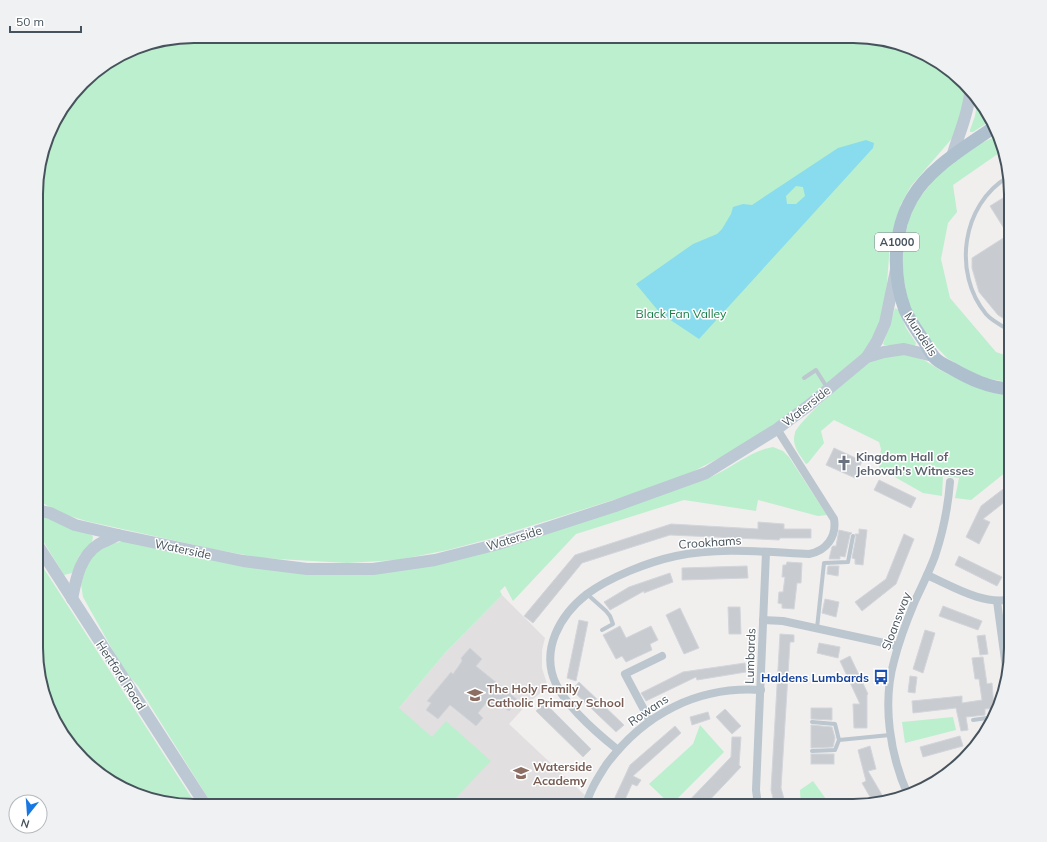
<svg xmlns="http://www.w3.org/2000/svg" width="1047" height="842" viewBox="0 0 1047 842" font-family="Mulish,sans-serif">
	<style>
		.education { fill: #e2dfe0 }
		.green { fill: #bcefce }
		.water { fill: #88dced; fill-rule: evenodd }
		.building { fill: #c8ccd1; stroke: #d2d5da }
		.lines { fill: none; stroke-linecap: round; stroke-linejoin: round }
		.lane { stroke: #bcc6ce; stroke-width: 4 }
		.street { stroke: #bcc6ce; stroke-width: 8 }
		.secondary { stroke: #bcc8d3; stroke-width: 12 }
		.primary { stroke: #aebfce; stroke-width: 13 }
		.labels { text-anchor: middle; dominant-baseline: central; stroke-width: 3; stroke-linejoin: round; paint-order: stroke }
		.shield { fill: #fff; stroke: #7e878d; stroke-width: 1 }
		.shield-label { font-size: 11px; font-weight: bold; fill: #46535c }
		.park-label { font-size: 12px; fill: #167f46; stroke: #fff }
		.street-label { font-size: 12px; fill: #46535c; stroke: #fff }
		.worship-label { font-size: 12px; font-weight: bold; fill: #5b616d; stroke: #fff; text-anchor: start }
		.transit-label { font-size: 12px; font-weight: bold; fill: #164399; stroke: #fff; text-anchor: end }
		.education-label { font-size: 12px; font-weight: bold; fill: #785e54; stroke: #fff; text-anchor: start }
		.rim { fill: none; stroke: #46535c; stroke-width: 2 }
	</style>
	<rect width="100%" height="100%" fill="#f1eeee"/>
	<path class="education" d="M502,595L545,638L542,650V668L548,687L529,702L509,724L588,798L586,806H307L399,708L445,653Z"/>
	<g class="green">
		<path d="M194,36H863L913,48L957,75L966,88L967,91L955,135L911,186L901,204L894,226L890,243L885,310L882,322L863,353L791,413L729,453L692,472L645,490L489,539L448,550L397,560L347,563L261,558L213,549L86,521L57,512L37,499V173L57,115L90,75L143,44Z"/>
		<path d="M977,103L990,121L973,132H970V130L975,116Z"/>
		<path d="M999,135L1002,151L953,185L957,212L948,223L941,259L950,298L996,352L1011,357V383L986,378L973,373L947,358L929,339L909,306L901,264L904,240L910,215L918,200L932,182L944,169L979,144Z"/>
		<path d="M895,308L899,310L906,328L916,343L915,346L884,345L883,344Z"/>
		<path d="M903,353L924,360L940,370L966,383L991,392L1011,396V468L971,500L955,498L959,478L943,476L942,496L923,493L879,468L881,449L879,442L834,420L821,431L824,443L808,463L806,464C800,455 791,445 795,433C798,421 865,362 879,357C886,354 895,354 903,353Z"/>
		<path d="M773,447L783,451L789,457L827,515L818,516L758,500L756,511L684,500L576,534L513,601L505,586L500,591L502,595L445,653L399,708L432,737L446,721L491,761L448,806H213L138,686L125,672L83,597L81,584L88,560L100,549L111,544L120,542H129L245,565L397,569L691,484C700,481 709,478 717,474C735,465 753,450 773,447Z"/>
		<path d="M37,513L92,535L93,537L92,542L79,556L72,573L64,575L37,531Z"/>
		<path d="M37,558L197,806H184L134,794L90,767L52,718L36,658Z"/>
		<path d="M953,717L956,730L905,743L902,722Z"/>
		<path d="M700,725L724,752L671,805L649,784L693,744Z"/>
		<path d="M813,781L831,806H801L800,790Z"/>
	</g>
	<path class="water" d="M866,140L874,143L873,148L699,339L660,313L636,284L693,244L717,234L722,229L731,214L733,207L743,204L752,205L838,148ZM796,186L803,187L805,196L796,204H787L786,196Z"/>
	<g class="building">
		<path d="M1011,193V323L998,315L979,292L972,268V258L1008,235L990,206Z"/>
		<path d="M834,448L862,461L855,478L826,465Z"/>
		<path d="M879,480L916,498L911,508L874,490Z"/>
		<path d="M1011,483V497L983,519L990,522L979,544L966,537L981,506Z"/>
		<path d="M758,522L784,524V529H811V538H780L779,540L670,535L582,563L533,623L524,616L575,555L671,524L758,529Z"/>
		<path d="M859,529L867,530L863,565L855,564V559L852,558L856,537L855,534H859Z"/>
		<path d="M839,530L852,533L850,535L845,557L840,556V559H829L832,547L833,546H836Z"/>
		<path d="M904,534L914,539L896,584L862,611L855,602L886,579Z"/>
		<path d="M959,556L1002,577L997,586L955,565Z"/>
		<path d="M787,562L802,563L801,583H797L794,609L782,608V604L778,603L779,592H783L785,577H782L783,565H786Z"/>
		<path d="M747,566L748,578L682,580V568Z"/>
		<path d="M828,566H839L838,576L827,574Z"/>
		<path d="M670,573L673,582L644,593V591L610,610L604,602L629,587Z"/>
		<path d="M825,599L839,602L836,617L822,613Z"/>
		<path d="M943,606L982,621L978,630L939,616Z"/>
		<path d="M728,607H740L741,634H729Z"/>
		<path d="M680,608L699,648L684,654L666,615Z"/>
		<path d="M579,620L588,622L576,681L567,678Z"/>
		<path d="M620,626L626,638L651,626L658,640L650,644L652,650L626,662L622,656L616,659L603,635Z"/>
		<path d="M925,630L935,633L923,673L913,669Z"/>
		<path d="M780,634L794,635V642H790L781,788L786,806H775L771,790Z"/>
		<path d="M985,635L988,654L980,655L977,636Z"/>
		<path d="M819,643L840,647L838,658L817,653Z"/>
		<path d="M470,648L482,659L476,666L518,700L509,711L502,706L500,708L496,706L494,708L487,702L478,713L483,718L476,726L450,705L438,719L426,710L431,703L427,701L451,672L453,674L462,661L461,658Z"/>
		<path d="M850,656L868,694L867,695V728H854L853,704H860L840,661Z"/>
		<path d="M983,657L987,684L992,683L994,708L985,709V715L966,717L968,730L961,731L956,708L913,713L912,701L962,696V703L982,700L979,679H975L972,658Z"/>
		<path d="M745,663L746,672L697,680L696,677L646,701L641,693L683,672Z"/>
		<path d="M910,676L917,677L915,693L908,692Z"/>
		<path d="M579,682L624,725L616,732L572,690Z"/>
		<path d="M544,702L591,749L583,757L536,711Z"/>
		<path d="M811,708H832V720L811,719Z"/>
		<path d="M725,709L741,726L732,734L716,717Z"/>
		<path d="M708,712L710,719L692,725L690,717Z"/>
		<path d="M811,725L832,727L835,738L833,747L811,748Z"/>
		<path d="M675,726L681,733L633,776L641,780L637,786L632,784L622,806H611L630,765Z"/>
		<path d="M960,736L963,746L923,757L920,747Z"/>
		<path d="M732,737H741L739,765L741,767L704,806H684L731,757Z"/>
		<path d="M870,746L876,769L868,771L885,800L873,802L862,783L866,781L858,750Z"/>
		<rect x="811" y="754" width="23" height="10"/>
	</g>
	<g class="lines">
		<g class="lane">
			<path d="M1008,177C962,204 952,273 986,314C992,321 1002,326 1011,331"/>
			<path d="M804,378L816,370L828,389"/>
			<path d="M587,594L606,611L610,616L613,624L602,630"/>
			<path d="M817,628L824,563L848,562L853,536"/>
			<path d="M973,720L994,717"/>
			<path d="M812,722L835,724L839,740"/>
			<path d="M812,751L835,750L839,740L890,735"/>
		</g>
		<g class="street">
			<path d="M927,575C952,586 984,606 1011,599"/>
			<path d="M997,601L1007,675"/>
			<path d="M763,620L783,621L898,646"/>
			<path d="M650,721L625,674L662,656"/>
			<path d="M618,750C598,734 567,707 556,684C540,650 560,615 587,594C610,577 648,562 676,556C719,547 765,552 809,554C826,551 837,537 834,519L777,429"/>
			<path d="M908,795C890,755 882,704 894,661C899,641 907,620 915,601C922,586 929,572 935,556C943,532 948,507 950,482"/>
			<path d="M586,806C589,791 598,778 606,765C644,714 697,686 761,690"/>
			<path d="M739,806L757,804"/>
			<path d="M758,806L756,790L766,552"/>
		</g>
		<g class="secondary">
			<path d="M952,157C958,135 968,116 970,93"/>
			<path d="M867,357L884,352L904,349L933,356"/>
			<path d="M37,510L50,513L75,525L118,535L243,561L307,569H373L435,560L498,544L615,506L706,473L777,429L808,406L867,357L877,341L885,323L896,270"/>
			<path d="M37,544L206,806"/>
			<path d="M72,599C76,579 80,556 99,544C105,541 112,538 118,535"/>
		</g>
		<path class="primary" d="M994,127C966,147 930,167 912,198C893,230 892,275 905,310C910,321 917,331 924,341C927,346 930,352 934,357C938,362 945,365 951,368C970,379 989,388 1011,389"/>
	</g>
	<defs>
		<symbol id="church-bare" viewBox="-9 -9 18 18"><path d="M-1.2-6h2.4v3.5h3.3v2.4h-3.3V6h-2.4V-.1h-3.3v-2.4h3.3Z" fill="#6b7280" stroke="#fff" stroke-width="2.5" paint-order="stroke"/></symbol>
		<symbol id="bus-bare" viewBox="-9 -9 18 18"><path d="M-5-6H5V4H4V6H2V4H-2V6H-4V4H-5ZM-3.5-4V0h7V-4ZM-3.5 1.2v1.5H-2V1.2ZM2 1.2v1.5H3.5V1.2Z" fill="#1a4fb4" stroke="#fff" stroke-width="2.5" paint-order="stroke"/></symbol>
		<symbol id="school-bare" viewBox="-9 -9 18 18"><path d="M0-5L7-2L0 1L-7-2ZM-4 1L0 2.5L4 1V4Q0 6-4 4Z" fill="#8d6e63" stroke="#fff" stroke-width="2.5" paint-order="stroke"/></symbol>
	</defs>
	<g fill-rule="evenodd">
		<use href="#church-bare" x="833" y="452" width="22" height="22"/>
		<use href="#bus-bare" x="870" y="666" width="22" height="22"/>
		<use href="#school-bare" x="464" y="684" width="22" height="22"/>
		<use href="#school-bare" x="510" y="762" width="22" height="22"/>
	</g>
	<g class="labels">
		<rect class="shield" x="875" y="233" width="44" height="18" rx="3"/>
		<g class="shield-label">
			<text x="897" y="242">A1000</text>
		</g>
		<g class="park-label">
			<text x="681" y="313">Black Fan Valley</text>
		</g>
		<g class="street-label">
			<text transform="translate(921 334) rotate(57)">Mundells</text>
			<text transform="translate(806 406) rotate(-38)">Waterside</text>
			<text transform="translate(514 538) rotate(-17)">Waterside</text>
			<text transform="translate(710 542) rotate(-4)">Crookhams</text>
			<text transform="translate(183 549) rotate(12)">Waterside</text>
			<text transform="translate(896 621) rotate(-69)">Sloansway</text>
			<text transform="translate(750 656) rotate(-88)">Lumbards</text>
			<text transform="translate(121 675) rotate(57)">Hertford Road</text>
			<text transform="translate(648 710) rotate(-34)">Rowans</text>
		</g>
		<g class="worship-label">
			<text x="856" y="456">Kingdom Hall of<tspan x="856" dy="14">Jehovah's Witnesses</tspan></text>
		</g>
		<g class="transit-label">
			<text x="869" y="677">Haldens Lumbards</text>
		</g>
		<g class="education-label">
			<text x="487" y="688">The Holy Family<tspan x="487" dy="14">Catholic Primary School</tspan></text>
			<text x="533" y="766">Waterside<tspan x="533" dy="14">Academy</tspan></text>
		</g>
	</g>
	<path d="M0 0H1047V842H0ZM194 43H853A151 151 0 0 1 1004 194V648A151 151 0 0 1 853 799H194A151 151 0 0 1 43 648V194A151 151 0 0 1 194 43Z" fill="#f0f1f2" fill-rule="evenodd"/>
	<path class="rim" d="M194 43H853A151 151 0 0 1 1004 194V648A151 151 0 0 1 853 799H194A151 151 0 0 1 43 648V194A151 151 0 0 1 194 43Z"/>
	<g transform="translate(28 814) rotate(197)"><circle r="19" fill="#ffffff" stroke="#b5babe"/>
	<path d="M0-3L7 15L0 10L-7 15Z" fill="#1778e3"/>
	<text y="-6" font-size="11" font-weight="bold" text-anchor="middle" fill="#46535c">N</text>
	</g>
	<path d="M10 26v6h71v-6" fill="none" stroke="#46535c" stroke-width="2"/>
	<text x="16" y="26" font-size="12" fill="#46535c" stroke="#ffffff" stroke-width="3" paint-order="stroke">50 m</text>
</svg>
